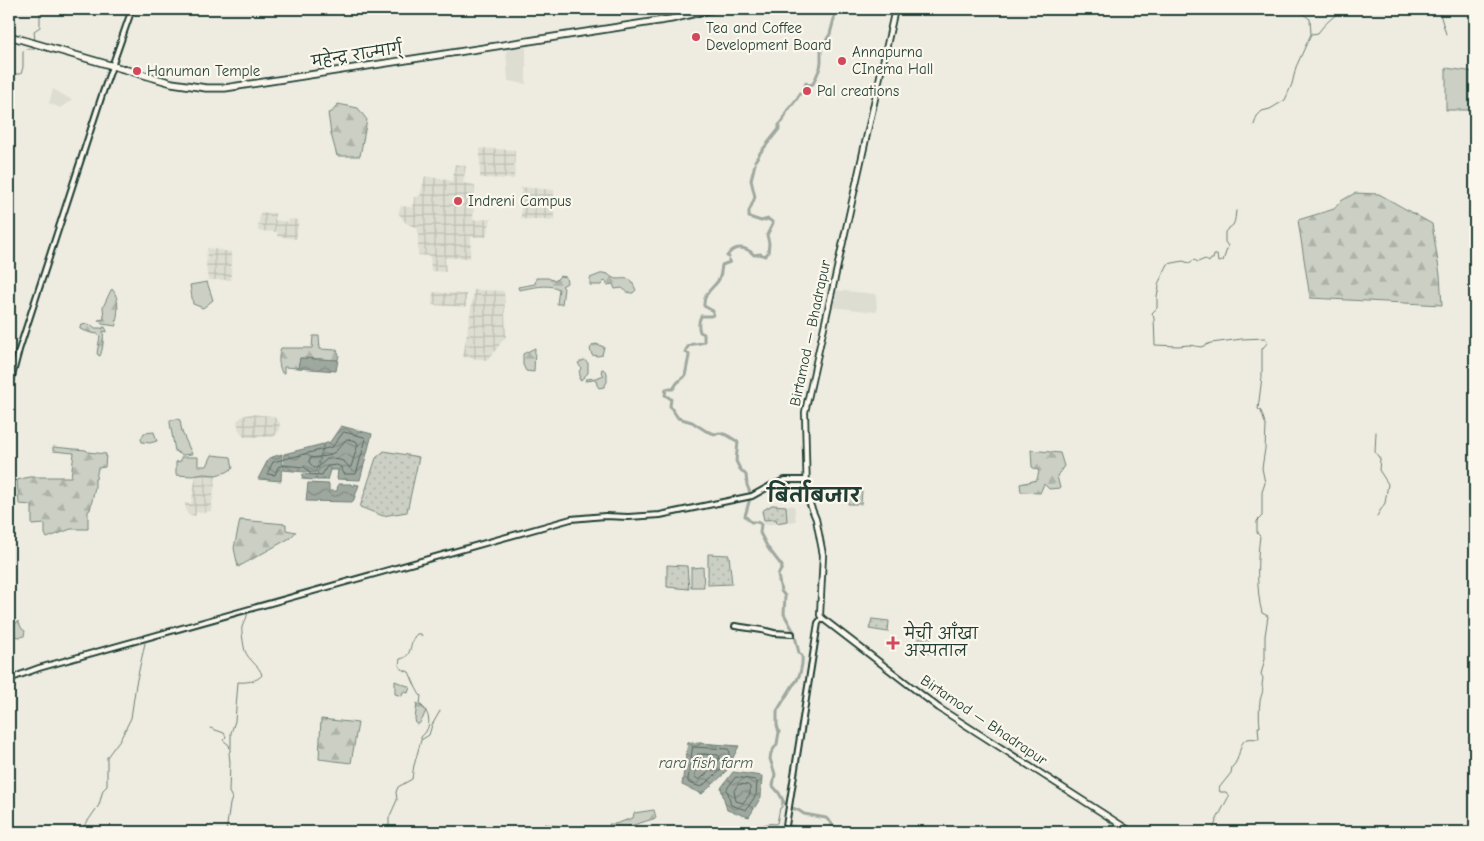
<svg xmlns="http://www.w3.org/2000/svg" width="1484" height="841" viewBox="0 0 1484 841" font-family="'Comic Neue','Playpen Sans Deva',sans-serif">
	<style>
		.built { fill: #ddddd2 }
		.industrial { fill: url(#industrial-grid) }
		.grass { fill: #cbcfc4; stroke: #75867c }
		.forest { fill: url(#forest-firs); stroke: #75867c }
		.park { fill: url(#park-dots); stroke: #75867c }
		.water { fill: url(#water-waves); stroke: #6c7d74 }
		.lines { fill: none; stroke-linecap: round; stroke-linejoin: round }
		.shore { stroke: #52685f; stroke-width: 1 }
		.stream { stroke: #6c7d74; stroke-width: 1 }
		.river { stroke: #9fa89f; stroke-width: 3 }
		.secondary-casing { stroke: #1f3d34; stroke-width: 8 }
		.primary-casing { stroke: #1f3d34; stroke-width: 8 }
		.highway-casing { stroke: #1f3d34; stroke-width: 9 }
		.secondary { stroke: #fbf7ec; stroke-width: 4 }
		.primary { stroke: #fbf7ec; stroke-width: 4.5 }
		.highway { stroke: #fbf7ec; stroke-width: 5.5 }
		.poi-dot { fill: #d1495b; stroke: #fbf7ec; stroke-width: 2 }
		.labels { text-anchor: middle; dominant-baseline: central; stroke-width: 4.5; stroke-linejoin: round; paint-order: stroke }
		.poi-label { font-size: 15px; fill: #1f3d34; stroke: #fbf7ec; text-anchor: start }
		.street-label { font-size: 15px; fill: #1f3d34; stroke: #fbf7ec }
		.water-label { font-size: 16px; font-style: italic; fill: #455d54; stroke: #fbf7ec }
		.district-label { font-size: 20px; font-weight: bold; fill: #1f3d34; stroke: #fbf7ec }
	</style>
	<defs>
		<pattern id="industrial-grid" width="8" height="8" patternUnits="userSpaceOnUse" patternTransform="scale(1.25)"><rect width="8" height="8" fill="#ddddd2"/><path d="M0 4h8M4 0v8" fill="none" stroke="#bdbfb5"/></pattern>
		<pattern id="forest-firs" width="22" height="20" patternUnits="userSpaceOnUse" patternTransform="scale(1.25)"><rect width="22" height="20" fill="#cbcfc4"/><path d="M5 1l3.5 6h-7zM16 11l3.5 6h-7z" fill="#aeb3a9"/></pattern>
		<pattern id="park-dots" width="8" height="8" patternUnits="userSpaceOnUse" patternTransform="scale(1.25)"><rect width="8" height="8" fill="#cbcfc4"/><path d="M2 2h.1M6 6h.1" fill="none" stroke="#aeb3a9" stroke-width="1.8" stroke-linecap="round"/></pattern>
		<pattern id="water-waves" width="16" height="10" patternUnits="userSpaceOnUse" patternTransform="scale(1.25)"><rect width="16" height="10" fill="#9fa89f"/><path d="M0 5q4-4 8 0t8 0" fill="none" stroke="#818a82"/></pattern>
	</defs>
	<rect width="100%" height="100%" fill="#eeece1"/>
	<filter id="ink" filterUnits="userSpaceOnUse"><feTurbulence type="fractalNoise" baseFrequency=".02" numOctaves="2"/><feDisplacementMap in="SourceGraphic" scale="10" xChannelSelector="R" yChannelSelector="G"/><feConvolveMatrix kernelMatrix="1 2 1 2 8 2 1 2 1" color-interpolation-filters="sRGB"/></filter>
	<g filter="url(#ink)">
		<g class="built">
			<path d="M526,47V84L508,81L506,49Z"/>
			<path d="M53,89L72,100L60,108L49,103Z"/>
			<path d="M834,290L876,294L877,312L831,307Z"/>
			<path d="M771,504L794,506L796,521L765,525L761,511Z"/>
			<path d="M916,635H932L930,655L906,653V643H916Z"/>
		</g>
		<g class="industrial">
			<path d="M480,148L515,150L514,179L480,178Z"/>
			<path d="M455,164L466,166L463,183L475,185L473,220L491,219L486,237H471L470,258H445L446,272L431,271L430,256L418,255V229L406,223L398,213L401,206L412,207L414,197L420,196L425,176L452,181Z"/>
			<path d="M521,187L554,190V220L521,219Z"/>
			<path d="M260,212L275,213V220L288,222L289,219L299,220L296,239L277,236L278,232L258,231Z"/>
			<path d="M207,248L231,252V280H208L206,267Z"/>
			<path d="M474,290L504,291L506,336L488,360L463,357Z"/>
			<path d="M433,292L466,294V307L432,305Z"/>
			<path d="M250,414L273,416L280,423L278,433L273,437H244L239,430L237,421L243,416Z"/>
			<path d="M204,474L216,475L211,511L204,513L197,512L195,516L187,514L185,503L191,504L196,475Z"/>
		</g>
		<g class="grass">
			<path d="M1446,68L1475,72V110H1446Z"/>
			<path d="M207,282L213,300L203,308L193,304L190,285Z"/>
			<path d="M177,419L180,420L182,432L192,454L182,455L175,451L170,423V420Z"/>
			<path d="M154,432L157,441L150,443L142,442L141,439L144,433Z"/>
			<path d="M212,455L231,457L233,468L227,472L216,475L204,474L193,476L176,475V462L181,461V457H198V466H207Z"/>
			<path d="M849,489L862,490L861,504H848Z"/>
			<path d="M703,567L704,587H691V568Z"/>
			<path d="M788,825L828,831V832H787Z"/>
		</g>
		<g class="forest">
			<path d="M338,104L358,108L367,120L360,156H337L331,134L328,113L332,112Z"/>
			<path d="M1355,193L1379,194L1432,224L1440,275L1442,305L1310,298L1298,220L1334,209L1341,201Z"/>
			<path d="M603,273L608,274C616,283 622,276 631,280L636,290L633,293C626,293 626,291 622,288L615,289L613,284L607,285L606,281L603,282L601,285H590V278Z"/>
			<path d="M560,276L566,277L567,283L562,286L564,288L562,304H557L559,289C548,283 531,288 519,290L518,287L535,284L536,278H548L555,281Z"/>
			<path d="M112,289C121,299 117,314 116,326L102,324L98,320L104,319L103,307L111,290Z"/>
			<path d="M88,324L90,326L92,325L95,328H101L103,329V327H105L107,331V332L103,331C104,337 103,350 100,356L98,355L97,353L100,336H99L98,334L91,333L80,329V327L82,325Z"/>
			<path d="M313,336H319L320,349L337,350L339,355L338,360L300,358L298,368L284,367V373H282C278,364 278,357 281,348H312Z"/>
			<path d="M596,344L604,347L602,355L598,356L592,355L590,349L593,345Z"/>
			<path d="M535,348L534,372L526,371L523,365V354Z"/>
			<path d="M584,360L588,363V373L581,380L579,379L580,374L579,372L581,368L578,363Z"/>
			<path d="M602,369H603L607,373V382L604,387L599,388L597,385L596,380L585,381L586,379L596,378L604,375L601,372Z"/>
			<path d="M53,447L86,450L88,452L106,454L105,467L98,468L96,479H95V487L90,510L88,511V529H71L47,538L45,534V524L32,525V505L19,504L17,480L29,477H71L74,453L53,451Z"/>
			<path d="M1031,450L1060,453L1064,466L1057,476L1060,488L1049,489L1044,484L1040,493L1021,492L1020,484L1037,480L1039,471L1032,467Z"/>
			<path d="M240,520L286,524V530L296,532L290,538L238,567L234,548Z"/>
			<path d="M18,621L22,629L25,631L24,636L21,637L11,636L9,639V629H11Z"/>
			<path d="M395,681L410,687L408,693L403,692L402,696L395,694Z"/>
			<path d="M417,703L426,710L423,718L419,724H416L415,719Z"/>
			<path d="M321,719L358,723L351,763L319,759Z"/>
			<path d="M654,810L656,818L621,829L610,827L609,824C618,825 624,820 633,818L634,813Z"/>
		</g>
		<g class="park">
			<path d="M384,451L419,457L407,512L383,516L360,507L376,458Z"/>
			<path d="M772,505L786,506L787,521L777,523L776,519L764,520L762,511Z"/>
			<path d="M708,554L729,555L732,584L708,585Z"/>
			<path d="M667,565L687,566L689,589L667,587Z"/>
			<path d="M872,619L889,621L888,632L869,629Z"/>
			<path d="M926,636H931L929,653L924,654L922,651H910V646L919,644V639L926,638Z"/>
		</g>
		<g class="water">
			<path d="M300,358L338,360L336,371L298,368Z"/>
			<path d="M341,426L372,434L360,480L337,479L338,470H330L327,480H316V477L315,480L302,479L303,474L317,475L324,444L330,442Z"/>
			<path d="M323,444L316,473L283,470L284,454Z"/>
			<path d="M282,454L281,481L258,479L269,458Z"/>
			<path d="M308,483L329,484V491H337L338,484H351L352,486H354V484L359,485L353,502L306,501Z"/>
			<path d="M688,742L739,746L725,773L702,794L682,785Z"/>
			<path d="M733,772L762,776L761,797L749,817L727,810L721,788Z"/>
			<path d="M545,824L575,829V832H545Z"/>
		</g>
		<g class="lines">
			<g class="shore">
				<path d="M344,432L364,437L366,439L356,474H344L341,467L337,465L327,466L322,475L310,474L307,469L304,467L282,465L278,467L275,475L267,474L273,462L332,447Z"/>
				<path d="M347,439L356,441L358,444L351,467H349C343,458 337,460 327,459L317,468H314L309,462L310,458L327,456L335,452Z"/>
				<path d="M693,747L728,749L730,752L721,770L701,787L689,783L688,781Z"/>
				<path d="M698,754L718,755L720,757L716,766L699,780L695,777Z"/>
				<path d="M736,777L755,780L757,782L756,795L746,810L731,805L727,789Z"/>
				<path d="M739,784L748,785L750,787V794L743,803L736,801L734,791Z"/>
			</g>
			<g class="stream">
				<path d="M1441,9L1440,14L1446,34"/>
				<path d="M1312,34L1318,33C1326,22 1334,16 1344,9"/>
				<path d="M35,41L34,31L40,27V9"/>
				<path d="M9,74H21L23,67V51L26,49H35L37,45"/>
				<path d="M1254,125L1257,116L1262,111L1270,109L1285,100L1292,84L1296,67L1311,34L1310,19L1303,14L1301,9"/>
				<path d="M1376,432L1375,452L1380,459L1379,470L1388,484L1385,503L1377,516"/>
				<path d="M210,728L224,733L226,737L223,740L229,745L230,750"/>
				<path d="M421,739V737C433,727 430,713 420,704L421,696C417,692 412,678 409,672L401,669L399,665L400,659C414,657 408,641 417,634H421L422,636"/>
				<path d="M80,832L99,805L103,790L107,786V757L121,738L131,718L136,684L145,643"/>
				<path d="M226,832L230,804L232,798L229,792L230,762L229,753L231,749V733L235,721L238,682C245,683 258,681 262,675C259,665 249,661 245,651C244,648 241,630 242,627C244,621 248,619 247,612"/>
				<path d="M378,832L380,830L385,831L389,828V818L397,800L396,792L398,787L412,779C413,773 413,767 415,762C417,755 419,747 421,740L429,735L432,725L440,711"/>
				<path d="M753,832C759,827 767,822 775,824L777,823L780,808L782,807V798"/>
				<path d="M1212,832L1217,819L1229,796L1226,792H1220L1219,788L1231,773L1232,767C1241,760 1238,742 1247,739C1250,738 1256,739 1259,739L1258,727H1260C1259,718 1259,710 1260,701C1261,695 1264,692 1262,685L1263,678L1261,674L1265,659V636L1268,616L1262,613C1256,591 1257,558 1260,536L1257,533V521L1262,516V492L1265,483L1262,468L1265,449L1266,426L1261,411L1258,409L1262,377V349L1268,342L1265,338L1242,339L1211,343L1201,347L1189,345L1178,346L1155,345L1154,318L1152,313L1157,308V296L1159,287L1158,284L1168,264L1183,261L1189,263L1194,260L1198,262L1205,259L1209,262L1211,259H1213L1214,255H1217L1218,262L1223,261L1228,246L1225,242V232C1227,229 1231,227 1233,225C1236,220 1235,215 1236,211"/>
			</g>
			<g class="river">
				<path d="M755,161L760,153L779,129V125L783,121L787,111L796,100L805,86L806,83L808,85L813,84L820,68L821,62V49L830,34L834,19L835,9"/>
				<path d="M750,209L755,197L751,180L755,164"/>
				<path d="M729,257L727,256C734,245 746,246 754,255L760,254L765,256L768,253L769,243L767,235L773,223L771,221L768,219L761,221L749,217V211"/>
				<path d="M729,260L730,262L722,265C721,271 721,277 718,281C712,289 703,294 704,306L713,311V315L711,316H701C698,322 698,326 700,332L704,334V342C695,346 690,340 685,352L689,354V356L685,376L677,383L673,389H666L665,395L671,399L670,406L678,418L692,422L706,431L715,434L720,433L727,435L738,442L736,461L740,469L746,475L747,485L751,495L745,516L751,522H757L761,524L760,533L768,548L782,566V568L778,575L781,591L785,596L784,614L794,632L799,653L802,656C803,664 800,679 793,685L777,711V725L779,732L777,744L771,753L770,759L775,774L773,786L779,793L786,806L798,810L804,814L826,818L836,828L835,832"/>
			</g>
			<defs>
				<g id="secondary">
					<path d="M9,388L19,350L102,95L132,9"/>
					<path d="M735,626L762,630L774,633L792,634"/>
					<path d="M9,679L39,668L571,519L605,516L628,517L660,515L752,496L770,486L785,480H806"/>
					<path d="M785,832L818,623L822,618"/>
				</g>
				<path id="primary" d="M895,9L805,412L807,497L816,519L823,555L820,615L822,618L939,708L1132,832"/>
				<path id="highway" d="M9,36L172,83L206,88H225L671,19L713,9"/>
			</defs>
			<use href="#secondary" class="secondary-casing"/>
			<use href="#primary" class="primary-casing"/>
			<use href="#highway" class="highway-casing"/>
			<use href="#secondary" class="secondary"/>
			<use href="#primary" class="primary"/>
			<use href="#highway" class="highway"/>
		</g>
	</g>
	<g class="poi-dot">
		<circle cx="696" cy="37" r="5"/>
		<circle cx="842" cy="61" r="5"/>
		<circle cx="137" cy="71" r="5"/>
		<circle cx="807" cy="91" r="5"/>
		<circle cx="458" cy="201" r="5"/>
		<path d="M890.5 635.5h5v5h5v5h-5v5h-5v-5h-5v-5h5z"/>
	</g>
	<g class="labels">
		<g class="poi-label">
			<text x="706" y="28">Tea and Coffee<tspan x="706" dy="17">Development Board</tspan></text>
			<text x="852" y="52">Annapurna<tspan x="852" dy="17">CInema Hall</tspan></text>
			<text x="147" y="71">Hanuman Temple</text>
			<text x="817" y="91">Pal creations</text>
			<text x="468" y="201">Indreni Campus</text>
			<text x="904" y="634">मेची आँखा<tspan x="904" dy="17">अस्पताल</tspan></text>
		</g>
		<g class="street-label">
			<text transform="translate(357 55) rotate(-9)">महेन्द्र राज्मार्ग्</text>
			<text transform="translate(810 333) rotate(-78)">Birtamod — Bhadrapur</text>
			<text transform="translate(984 720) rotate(34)">Birtamod — Bhadrapur</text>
		</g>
		<g class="water-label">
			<text x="706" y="763">rara fish farm</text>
		</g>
		<g class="district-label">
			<text x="814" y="495">बिर्ताबजार</text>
		</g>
	</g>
	<rect width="1484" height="841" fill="none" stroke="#fbf7ec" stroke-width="30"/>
	<rect x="15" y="15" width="1454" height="811" fill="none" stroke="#1f3d34" stroke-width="2" filter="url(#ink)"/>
</svg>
